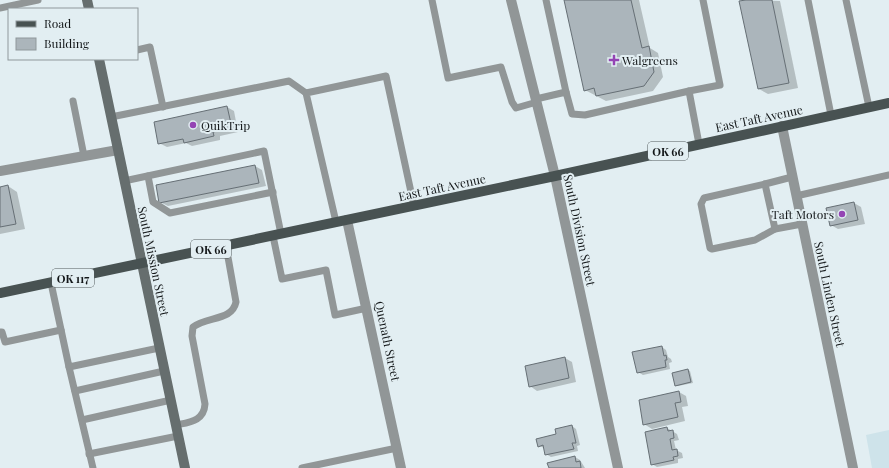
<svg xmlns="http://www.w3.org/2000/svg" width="889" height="468" viewBox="0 0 889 468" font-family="'Playfair Display',serif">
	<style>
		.built { fill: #cee3ea }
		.shadow { fill: #0003 }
		.building { fill: #abb5bb; stroke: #666f75 }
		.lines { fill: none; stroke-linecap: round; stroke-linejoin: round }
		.lane { stroke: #919697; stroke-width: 7 }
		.street { stroke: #919697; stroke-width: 10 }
		.secondary { stroke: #666e6e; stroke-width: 10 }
		.primary { stroke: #485252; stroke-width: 10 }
		.poi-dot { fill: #9444b4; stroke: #e2eef2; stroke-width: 1.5 }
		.labels { text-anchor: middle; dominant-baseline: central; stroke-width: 4; stroke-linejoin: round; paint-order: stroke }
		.shield { fill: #e2eef2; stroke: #51585a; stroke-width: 1 }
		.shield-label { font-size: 11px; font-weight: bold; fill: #131719 }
		.poi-label { font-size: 12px; fill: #131719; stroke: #e2eef2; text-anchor: start }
		.street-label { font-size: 12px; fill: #131719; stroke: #e2eef2 }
	</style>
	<rect width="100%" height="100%" fill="#e2eef2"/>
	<path class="built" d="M889,430V468H872L866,435Z"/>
	<g class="shadow">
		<path d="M565,0H639L650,48L658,53L663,77L653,91L606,101L585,90Z"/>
		<path d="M751,0L780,1L798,88L768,94L759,89Z"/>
		<path d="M227,107L234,111L238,132L220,136V140L192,146L186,143L167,147L159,143Z"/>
		<path d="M255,166L262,170L266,186L168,206L160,202Z"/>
		<path d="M8,186L17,192L25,229L0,234V188Z"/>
		<path d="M854,203L861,207L865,224L838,229L831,225Z"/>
		<path d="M662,347L666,350L668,357L671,359L672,362L669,363L670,369L643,375L638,372Z"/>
		<path d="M565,358L572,362L576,382L537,391L530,386Z"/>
		<path d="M688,370L690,371L693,383L678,386L676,385Z"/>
		<path d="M679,392L686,396L688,406L682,407L685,421L652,429L644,424Z"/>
		<path d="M572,426L576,429L580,445L577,446L578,451L551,457L546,454L545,448L538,446Z"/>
		<path d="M667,428L677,434L679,440L674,441L676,450L682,453L683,458L678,459V463L657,467L652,464Z"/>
		<path d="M575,457L580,460L585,468H550Z"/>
	</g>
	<g class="building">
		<path d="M564,0H631L642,48L649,46L654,72L644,86L596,96L594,88L584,91Z"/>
		<path d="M746,0H772L789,83L758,89L739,1Z"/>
		<path d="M227,106L232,128L213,132L214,136L184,143L183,139L158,144L154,122Z"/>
		<path d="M255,165L259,183L159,203L156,185Z"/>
		<path d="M8,185L16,224L0,227V187Z"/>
		<path d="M854,202L858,220L830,226L826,208Z"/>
		<path d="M662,346L664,356L666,355L667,360H665L666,367L637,373L632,352Z"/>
		<path d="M565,357L569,378L529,387L525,366Z"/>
		<path d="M688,369L691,382L675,386L672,373Z"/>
		<path d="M679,391L681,402L675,403L678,417L643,425L639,400Z"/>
		<path d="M572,425L576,443H572L574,449L545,455L543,445L538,447L536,439L556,434L555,429Z"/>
		<path d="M667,427L668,431L673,430L674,438L670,439L672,450L677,449L678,456L673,457L674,460L651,465L645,432Z"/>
		<path d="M575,456L576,462L580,461L581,468H549L547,463Z"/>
	</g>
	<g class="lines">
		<g class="lane">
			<path d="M432,0L448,78L501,67L512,102L516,108L537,102"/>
			<path d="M546,0L566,92"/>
			<path d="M808,0L831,115"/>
			<path d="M846,0L869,107"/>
			<path d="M0,8L38,0"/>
			<path d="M137,50L150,47L163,107"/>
			<path d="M689,91L720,85L703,0"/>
			<path d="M536,99L566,92L572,114L585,115L689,91L699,144"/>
			<path d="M73,101L84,156"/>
			<path d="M111,117L289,81L306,93"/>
			<path d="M148,176L153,202L170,213L273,192"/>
			<path d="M792,177L765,184L775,229L802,224"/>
			<path d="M124,181L264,151L281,234"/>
			<path d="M765,184L704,198L701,204L710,248L712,249L755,240L775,229"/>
			<path d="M796,196L889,175"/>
			<path d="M336,222L306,93L386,76L414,206"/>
			<path d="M273,236L282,279L326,270L335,315L367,308"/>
			<path d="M51,283L69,367L159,348"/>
			<path d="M0,332H2L5,342L61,330"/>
			<path d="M69,367L93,468"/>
			<path d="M75,391L164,371"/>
			<path d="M82,420L171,400"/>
			<path d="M176,425C190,422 204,421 205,404L192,336L193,327C208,316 232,321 236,302L226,246"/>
			<path d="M89,454L178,436"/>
			<path d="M302,468L397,448"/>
		</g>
		<g class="street">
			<path d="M511,0L555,176L618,468"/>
			<path d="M782,126L853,468"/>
			<path d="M0,171L118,150"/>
			<path d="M347,220L401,468"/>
		</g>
		<g class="secondary">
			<path d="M87,0L89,9"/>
			<path d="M99,59L185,468"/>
		</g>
		<path class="primary" d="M0,293L555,176L889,103"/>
	</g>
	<g class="poi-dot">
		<path d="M612 54h4v4h4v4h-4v4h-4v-4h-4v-4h4z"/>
		<circle cx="193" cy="125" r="4"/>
		<circle cx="842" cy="214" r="4"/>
	</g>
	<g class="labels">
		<g class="shield">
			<rect x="648" y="142" width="40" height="18" rx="3"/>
			<rect x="191" y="240" width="40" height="18" rx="3"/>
			<rect x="52" y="269" width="42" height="18" rx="3"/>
		</g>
		<g class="shield-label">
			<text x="668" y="151">OK 66</text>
			<text x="211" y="249">OK 66</text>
			<text x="73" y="278">OK 117</text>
		</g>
		<g class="poi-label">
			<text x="622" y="60">Walgreens</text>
			<text x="201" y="125">QuikTrip</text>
			<text x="834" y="214" text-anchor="end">Taft Motors</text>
		</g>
		<g class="street-label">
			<text transform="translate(759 118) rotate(-12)">East Taft Avenue</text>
			<text transform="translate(442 187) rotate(-12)">East Taft Avenue</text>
			<text transform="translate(580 230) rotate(78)">South Division Street</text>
			<text transform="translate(154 261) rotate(78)">South Mission Street</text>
			<text transform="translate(830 294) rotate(78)">South Linden Street</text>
			<text transform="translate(388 341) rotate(78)">Quenath Street</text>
		</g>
	</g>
	<rect x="8" y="8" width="130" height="52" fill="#e2eef2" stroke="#8f989b"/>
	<rect x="16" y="21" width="20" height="6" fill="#485252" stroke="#8f989b"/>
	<text x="44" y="28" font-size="12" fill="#131719">Road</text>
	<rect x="16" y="38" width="20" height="12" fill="#abb5bb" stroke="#8f989b"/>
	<text x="44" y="48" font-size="12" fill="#131719">Building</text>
</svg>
